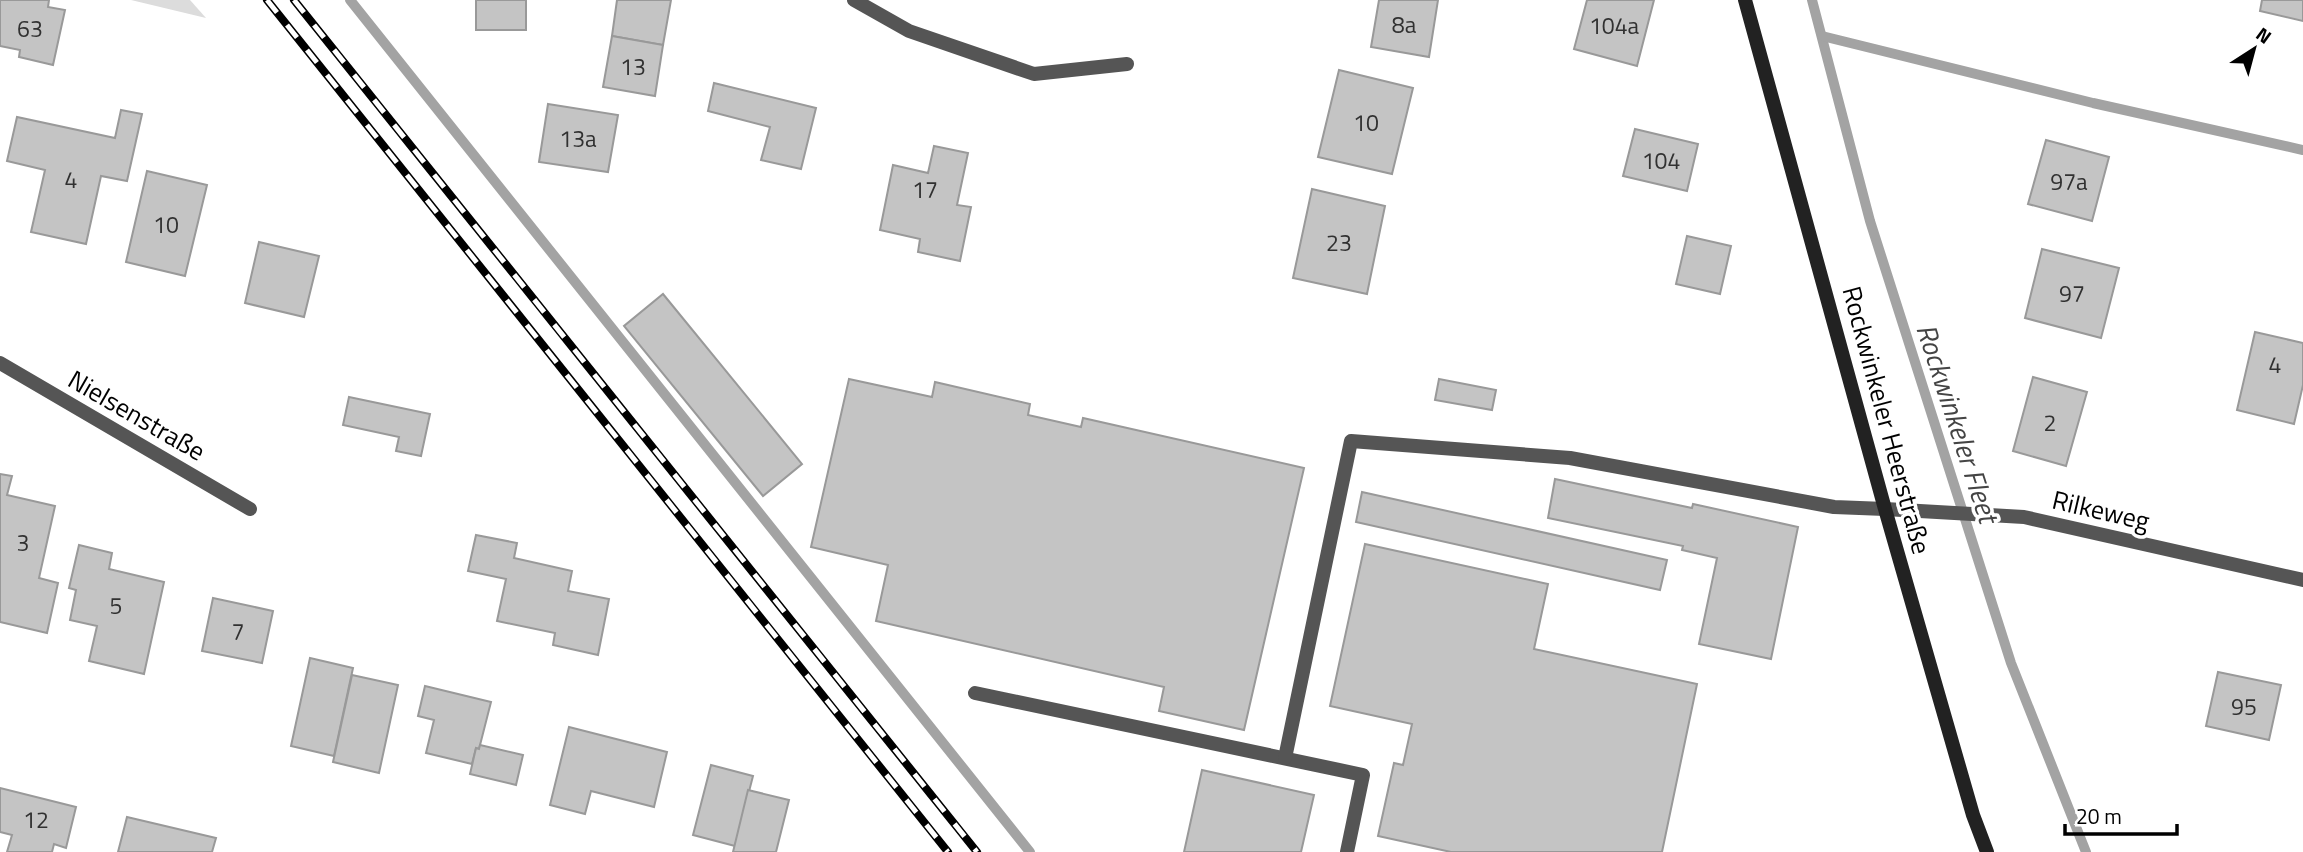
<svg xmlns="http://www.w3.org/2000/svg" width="2303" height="852" viewBox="0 0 2303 852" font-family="'Titillium Web',sans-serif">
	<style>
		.green { fill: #dcdcdc }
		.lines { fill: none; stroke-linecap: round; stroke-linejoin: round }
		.stream { stroke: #a3a3a3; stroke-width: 10 }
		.building { fill: #c4c4c4; stroke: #999; stroke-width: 2 }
		.service { stroke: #555; stroke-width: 14 }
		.minor { stroke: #555; stroke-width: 14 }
		.secondary { stroke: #222; stroke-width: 14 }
		.rail-casing { stroke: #000; stroke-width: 8 }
		.rail { stroke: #fff; stroke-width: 5; stroke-dasharray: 16; stroke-linecap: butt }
		.labels { text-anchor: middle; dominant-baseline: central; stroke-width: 7; stroke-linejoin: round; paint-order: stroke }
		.number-label { font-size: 23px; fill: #313131 }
		.street-label { font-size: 26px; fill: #000; stroke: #fff }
		.water-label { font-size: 28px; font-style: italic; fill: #444; stroke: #fff }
	</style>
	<rect width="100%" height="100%" fill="#fff"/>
	<path class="green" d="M131,0H190L206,18Z"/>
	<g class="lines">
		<g class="stream">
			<path d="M350,0L1030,852"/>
			<path d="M1812,0L1870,221L2011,663L2086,852"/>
			<path d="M1822,36L2093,103L2303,150"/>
		</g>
	</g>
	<g class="building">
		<path d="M0,0H49L48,7L65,10L53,65L19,57L20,50L0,46Z"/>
		<rect x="476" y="0" width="50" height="30"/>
		<path d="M617,0H671L663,45L612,36Z"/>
		<path d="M1379,0H1438L1429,57L1371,47Z"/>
		<path d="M1587,0H1654L1637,66L1574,49Z"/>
		<path d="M2262,0H2303V21L2260,11Z"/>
		<path d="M612,36L663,45L655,96L603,87Z"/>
		<path d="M1339,70L1413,88L1392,174L1318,157Z"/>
		<path d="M714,83L816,108L801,169L761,160L770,127L708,111Z"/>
		<path d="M548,104L618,115L608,172L539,162Z"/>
		<path d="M121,110L142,114L127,181L101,176L86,244L31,232L45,170L7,161L17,117L115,138Z"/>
		<path d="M1635,129L1698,144L1687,191L1623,176Z"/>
		<path d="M2046,140L2109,157L2092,221L2028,204Z"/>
		<path d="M934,146L968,153L957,205L971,207L960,261L918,252L920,239L880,230L893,165L928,173Z"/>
		<path d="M147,171L207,185L185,276L126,262Z"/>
		<path d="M1312,189L1385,206L1367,294L1293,278Z"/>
		<path d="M1687,236L1731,246L1720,294L1676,284Z"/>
		<path d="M259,242L319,256L304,317L245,303Z"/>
		<path d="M2042,249L2119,268L2101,338L2025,318Z"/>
		<path d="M663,294L802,464L763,496L624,326Z"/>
		<path d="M2255,332L2303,343V385L2294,424L2237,410Z"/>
		<path d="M2033,377L2087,392L2066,466L2013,451Z"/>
		<path d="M849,379L932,397L935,382L1030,404L1028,415L1081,427L1083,418L1304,468L1244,730L1159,711L1164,687L876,621L888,565L811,547Z"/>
		<path d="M1439,379L1496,390L1492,410L1435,400Z"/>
		<path d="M349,397L430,414L421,456L396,451L399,437L343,425Z"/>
		<path d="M0,474L12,476L7,495L55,506L39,578L58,583L47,633L0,622Z"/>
		<path d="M1555,479L1692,508L1693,504L1798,527L1771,659L1699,644L1717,558L1682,550L1683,546L1548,518Z"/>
		<path d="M1362,492L1667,560L1660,590L1356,522Z"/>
		<path d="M476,535L517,543L514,558L572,571L568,591L609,599L598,655L553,645L555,633L497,621L506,579L468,571Z"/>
		<path d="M1365,544L1548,584L1534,649L1697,684L1662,852H1451L1378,836L1394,763L1403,765L1412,724L1330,706Z"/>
		<path d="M79,545L112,553L109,569L164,582L144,674L89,661L97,626L70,620L76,590L69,588Z"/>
		<path d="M213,598L273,611L262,663L202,651Z"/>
		<path d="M310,658L353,668L334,756L291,746Z"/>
		<path d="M2218,672L2281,685L2269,740L2206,726Z"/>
		<path d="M352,675L398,685L379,773L333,762Z"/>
		<path d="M425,686L491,702L479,749L476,748L472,764L426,753L434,720L418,716Z"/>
		<path d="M569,727L667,752L654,807L591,791L585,814L550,805Z"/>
		<path d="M480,745L523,755L516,785L470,774L476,748L479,749Z"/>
		<path d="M711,765L753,776L735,846L693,835Z"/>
		<path d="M1202,770L1314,795L1301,852H1184Z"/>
		<path d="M0,788L76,807L66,848L54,844L52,852H7L12,835L0,832Z"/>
		<path d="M748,790L789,800L776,852H733Z"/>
		<path d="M127,817L216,838L212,852H118Z"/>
	</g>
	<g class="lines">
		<g class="service">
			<path d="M975,693L1363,775L1347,852"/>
			<path d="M1285,758L1351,441L1570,458L1834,507L1885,509"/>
		</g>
		<g class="minor">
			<path d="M854,0L909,31L1034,74L1127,64"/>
			<path d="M0,363L250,509"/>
			<path d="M1885,509L2024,517L2303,580"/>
		</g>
		<path class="secondary" d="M1745,0L1885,509L1973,815L1987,852"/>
		<defs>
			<g id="rail">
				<path d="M267,0L948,852"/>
				<path d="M294,0L977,852"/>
			</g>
		</defs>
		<use href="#rail" class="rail-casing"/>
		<use href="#rail" class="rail"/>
	</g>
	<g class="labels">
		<g class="number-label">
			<text x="1404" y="24">8a</text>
			<text x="1614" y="25">104a</text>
			<text x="30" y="28">63</text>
			<text x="633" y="66">13</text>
			<text x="1366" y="122">10</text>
			<text x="578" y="138">13a</text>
			<text x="1661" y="160">104</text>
			<text x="71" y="179">4</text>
			<text x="2069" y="181">97a</text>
			<text x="925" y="189">17</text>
			<text x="166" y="224">10</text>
			<text x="1339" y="242">23</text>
			<text x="2072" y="293">97</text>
			<text x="2275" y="364">4</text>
			<text x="2050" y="422">2</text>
			<text x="23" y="542">3</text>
			<text x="116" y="605">5</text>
			<text x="238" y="631">7</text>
			<text x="2244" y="706">95</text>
			<text x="36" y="819">12</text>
		</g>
		<g class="street-label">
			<text transform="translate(137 415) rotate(30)">Nielsenstraße</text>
			<text transform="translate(1887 420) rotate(75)">Rockwinkeler Heerstraße</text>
			<text transform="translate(2101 510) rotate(13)">Rilkeweg</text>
		</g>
		<g class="water-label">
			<text transform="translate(1958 423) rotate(72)">Rockwinkeler Fleet</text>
		</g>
	</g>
	<g transform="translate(2254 49) rotate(36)" stroke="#ffffff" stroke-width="5" paint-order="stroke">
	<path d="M0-5L12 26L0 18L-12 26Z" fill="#000000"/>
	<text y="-10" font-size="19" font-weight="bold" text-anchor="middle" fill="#000000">N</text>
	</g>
	<path d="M2065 824v10h112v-10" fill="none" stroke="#000000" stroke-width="3.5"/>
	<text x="2076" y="824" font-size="21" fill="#000000" stroke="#ffffff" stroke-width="5" paint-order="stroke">20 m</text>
</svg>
